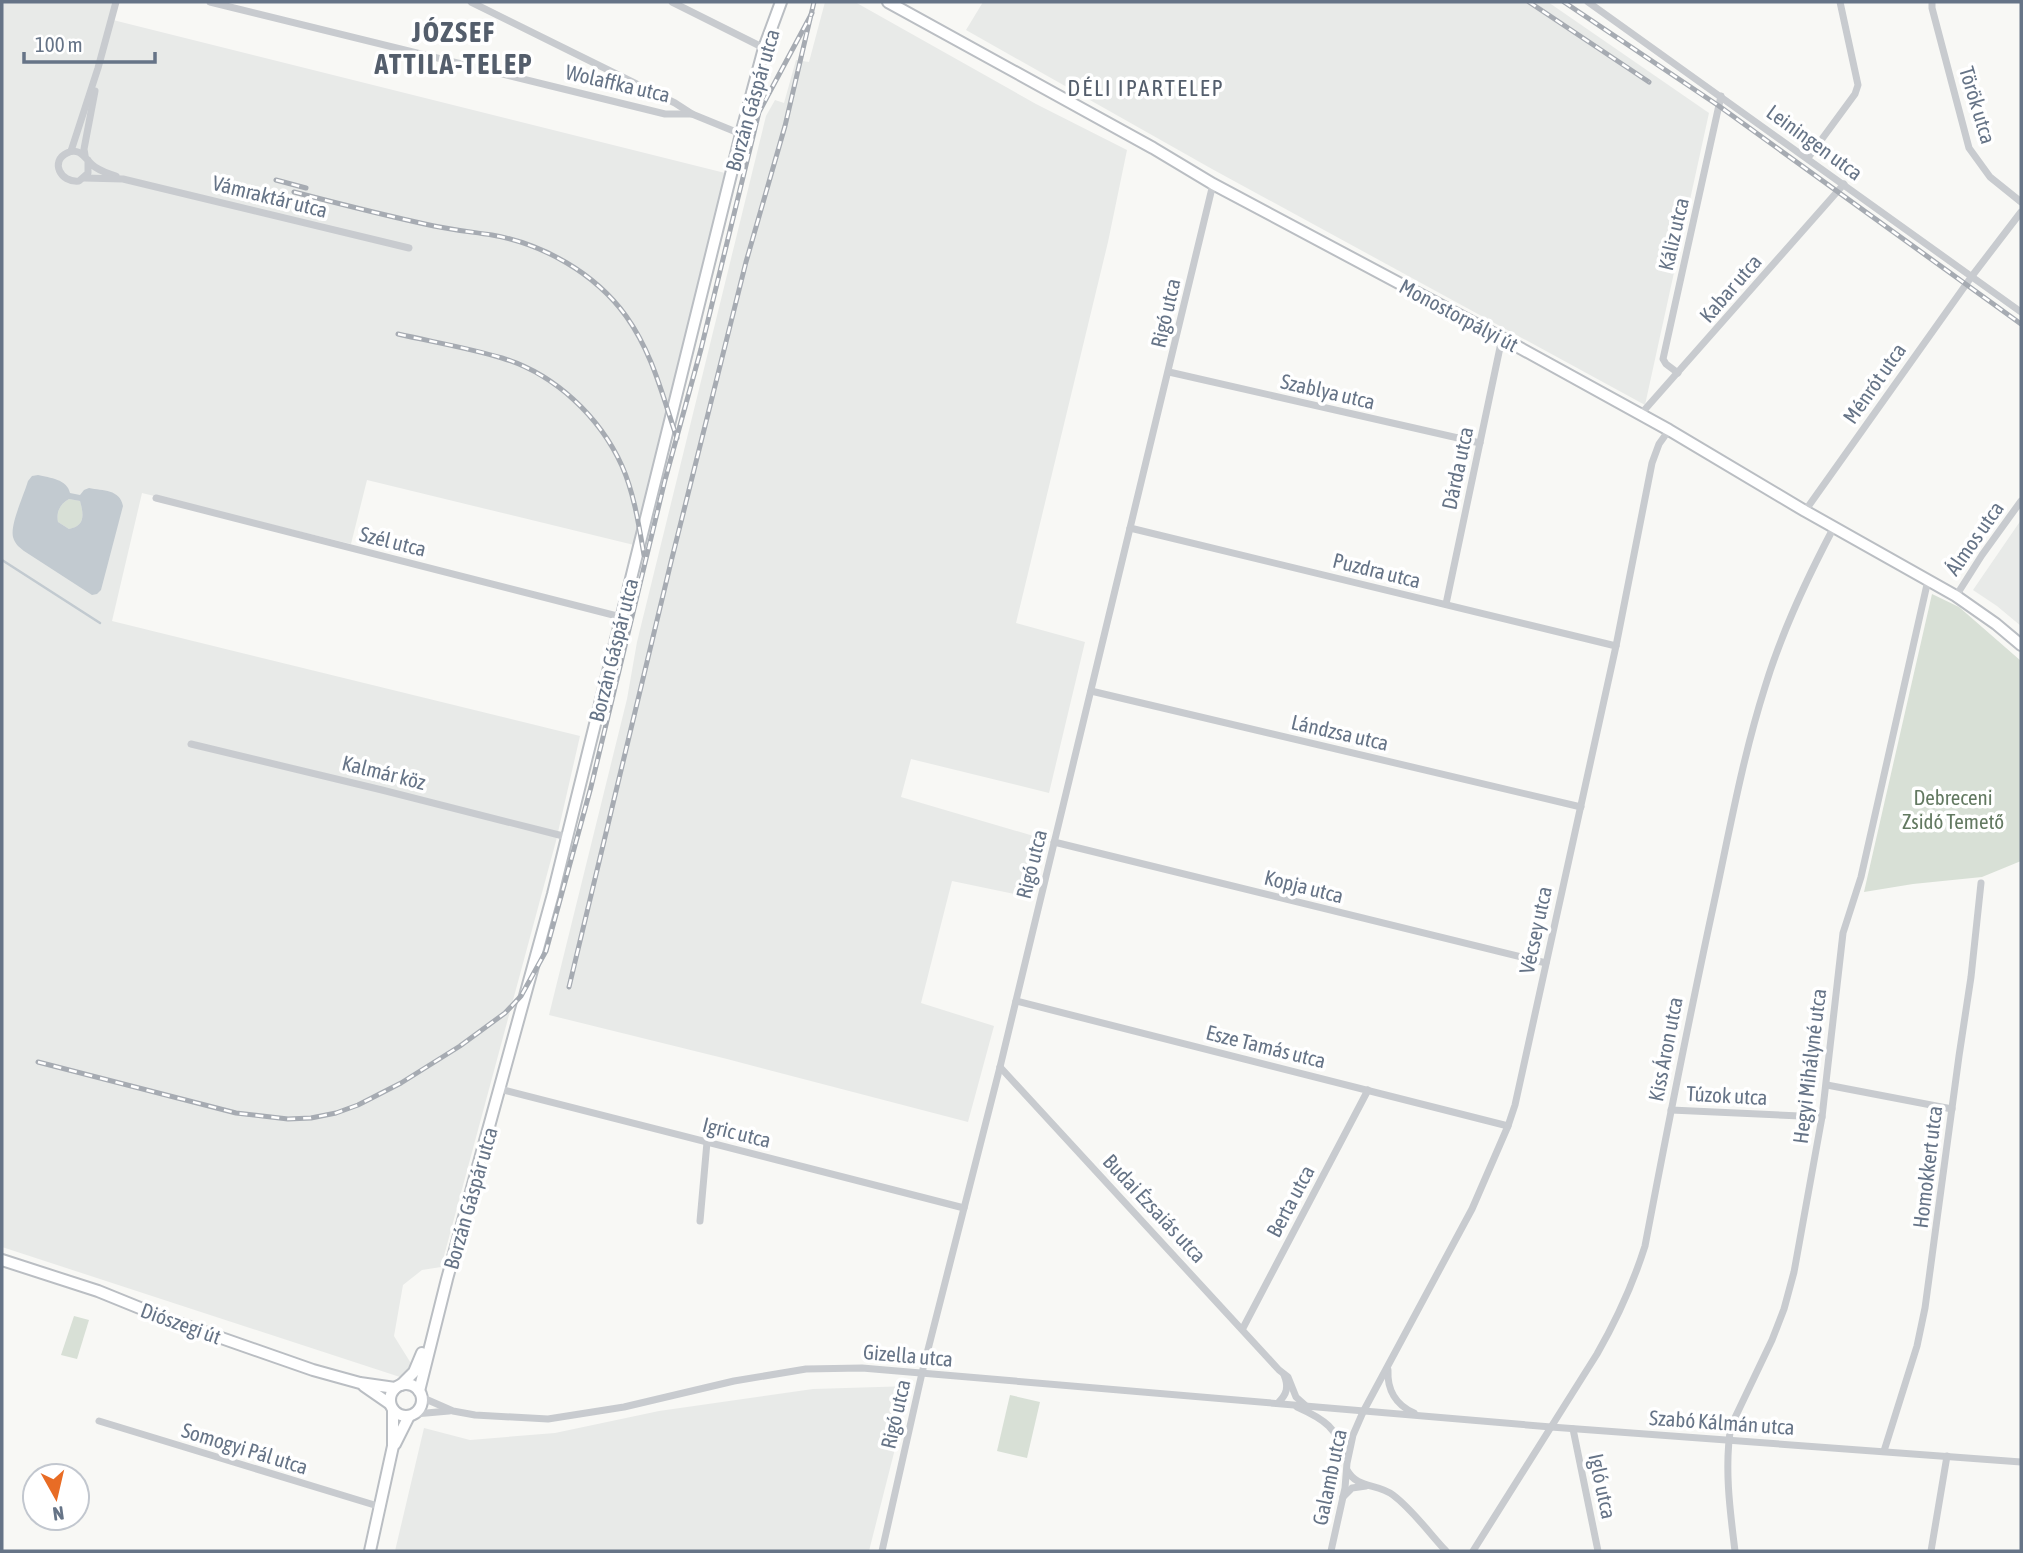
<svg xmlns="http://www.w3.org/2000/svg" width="2023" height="1553" viewBox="0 0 2023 1553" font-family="'Asap Condensed',sans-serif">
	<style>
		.built { fill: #e8eae8 }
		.green { fill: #d8e0d6 }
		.water { fill: #c2cad0; fill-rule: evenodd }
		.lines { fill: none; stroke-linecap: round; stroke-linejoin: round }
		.stream { stroke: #c2cad0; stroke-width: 2.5 }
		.secondary-casing { stroke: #babec3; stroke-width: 14 }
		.street { stroke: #c8cbcf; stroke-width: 7 }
		.secondary { stroke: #fff; stroke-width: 10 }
		.rail-casing { stroke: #a6abb2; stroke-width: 5 }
		.rail { stroke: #fff; stroke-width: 2.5; stroke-dasharray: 8; stroke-linecap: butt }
		.labels { text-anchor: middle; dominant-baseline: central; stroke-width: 7; stroke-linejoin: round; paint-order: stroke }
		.street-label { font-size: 21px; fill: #667487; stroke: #fff }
		.park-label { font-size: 21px; fill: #637961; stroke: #fff }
		.neighbourhood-label { font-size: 23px; letter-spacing: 2px; fill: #545e6c; stroke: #fff }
		.district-label { font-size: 28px; font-weight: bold; letter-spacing: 2px; fill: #545e6c; stroke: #fff }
	</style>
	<rect width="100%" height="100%" fill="#f8f8f5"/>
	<g class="built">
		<path d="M2,2H113L109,19L725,173L634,545L367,480L351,544L142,493L112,621L580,736L556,841L441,1267L422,1270L403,1285L394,1336L412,1365L403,1378L2,1247Z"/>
		<path d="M825,2H855L1036,104L1127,150L1108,242L1016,623L1085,642L1049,793L911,759L901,797L1037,837L1024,896L952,881L921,1003L994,1026L968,1122L727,1059L549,1015L627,699L637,642L766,116L775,100L784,103L796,60L809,62Z"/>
		<path d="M983,2H1548L1709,113L1645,405L1212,169L966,30Z"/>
		<path d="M2021,520V626L1997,606L1973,590Z"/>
		<path d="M911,1386L869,1551H395L424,1428L470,1440L555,1433L659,1411L813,1389Z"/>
	</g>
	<g class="green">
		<path d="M69,499L80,501C84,515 85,526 69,529L58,522C56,512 60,504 69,499Z"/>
		<path d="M1932,594L1959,607L2021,661V861L1982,877L1913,884L1864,892Z"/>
		<path d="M74,1316L89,1320L77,1359L61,1355Z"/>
		<path d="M1010,1395L1040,1402L1027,1458L997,1451Z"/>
	</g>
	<path class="water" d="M38,475C50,478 67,479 70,493L80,495L84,490L89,488C103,491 120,489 123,506L101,590L97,594L92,595L24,551C19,547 15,544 13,537C10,524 24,495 28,481L32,476ZM69,499L80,501C84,515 85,526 69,529L58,522C56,512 60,504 69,499Z"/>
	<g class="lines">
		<path class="stream" d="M2,560L100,623"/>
		<defs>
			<g id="secondary">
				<path d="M888,2L1153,148L1213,184L1502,338L1669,430L1805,511L1956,596L1996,624L2021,645"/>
				<path d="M2,1260L98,1291L167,1319L313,1370L360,1383L395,1388"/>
				<circle cx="406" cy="1400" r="16"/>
				<path d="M401,1385L414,1372L422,1353"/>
				<path d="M364,1386L390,1404"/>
				<path d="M419,1391L447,1279L553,894L741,134L764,48L781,2"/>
				<path d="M395,1444L409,1416"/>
				<path d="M370,1551L393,1446V1410"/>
			</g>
		</defs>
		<use href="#secondary" class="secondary-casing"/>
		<g class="street">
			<path d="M210,2L665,114H692"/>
			<path d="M471,2L675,103L692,114L741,134"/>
			<path d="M672,2L764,48"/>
			<path d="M1588,2L2021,312"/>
			<path d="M1932,2V8L1969,148L1990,177L2021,202"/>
			<path d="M71,151L98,68L116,2"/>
			<path d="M85,155L84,149L95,91"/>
			<path d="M1808,158L1855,94L1858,85L1840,2"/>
			<path d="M88,160V173L79,181C60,183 50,161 67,153C81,146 86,161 95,167C101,171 109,174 116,176"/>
			<path d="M84,178L123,179L409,248"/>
			<path d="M1169,372L1480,443"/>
			<path d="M1678,373L1666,364L1663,359L1721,96"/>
			<path d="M1640,415L1844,184"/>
			<path d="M156,498L621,617"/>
			<path d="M1805,511L1972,276L2021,212"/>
			<path d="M1130,528L1616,646"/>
			<path d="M1956,596L1982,555L2021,501"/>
			<path d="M1446,604L1502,338"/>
			<path d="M1091,691L1581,807"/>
			<path d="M191,744L382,790L567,837"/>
			<path d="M1054,842L1546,963"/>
			<path d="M1016,1001L1508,1126"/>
			<path d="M1000,1067L1279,1370L1288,1377L1296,1397L1305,1405"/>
			<path d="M1827,1085L1952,1109"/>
			<path d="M500,1089L964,1208"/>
			<path d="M1671,1110L1822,1117"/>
			<path d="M700,1221L707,1142"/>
			<path d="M1243,1328L1368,1090"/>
			<path d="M1388,1370C1387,1390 1396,1405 1414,1413"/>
			<path d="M421,1397L453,1411L475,1415L548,1419L624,1407L734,1381L806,1369L862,1368L1551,1427L2021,1462"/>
			<path d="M1278,1403C1287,1394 1289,1387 1284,1375"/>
			<path d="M1297,1407C1324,1419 1338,1428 1346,1459"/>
			<path d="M415,1414L449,1411"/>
			<path d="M99,1421L381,1507"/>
			<path d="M1573,1429L1598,1551"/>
			<path d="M1884,1451L1917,1346L1925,1308L1959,1056L1971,977L1981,883"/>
			<path d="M1347,1470C1357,1489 1377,1483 1393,1495C1413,1510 1429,1533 1446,1551"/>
			<path d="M1343,1497L1352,1488L1366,1486"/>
			<path d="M882,1551L922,1373L1000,1067L1213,184"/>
			<path d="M1331,1551L1345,1488L1347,1463L1353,1435L1363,1412L1472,1209L1508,1126L1515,1105L1616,646L1652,463L1659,444L1669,430"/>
			<path d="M1473,1551L1597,1354C1617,1319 1633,1284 1645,1246C1667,1130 1690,1014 1715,898C1730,828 1743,756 1765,687C1782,631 1807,578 1834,527"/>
			<path d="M1735,1551C1730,1511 1724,1466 1731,1426L1772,1340L1784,1309L1794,1272L1822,1117L1843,933L1861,877L1928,580"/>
			<path d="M1931,1551L1947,1456"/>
		</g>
		<use href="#secondary" class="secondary"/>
		<defs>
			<g id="rail">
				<path d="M1529,2L1649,82"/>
				<path d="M1564,2L1719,106L2021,324"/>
				<path d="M276,180L306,188"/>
				<path d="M294,192C340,204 387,216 434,226C453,230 473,232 492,235C543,244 595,273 626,316C653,354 662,395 677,438"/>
				<path d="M398,334C433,342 469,348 502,358C555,374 600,417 622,466C634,493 639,526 644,555"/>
				<path d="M569,987L671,562L746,262L785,126L814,2"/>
				<path d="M38,1062L236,1113L288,1119L311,1118L336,1113L358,1105L401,1083L460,1046L505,1013L521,996L546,951L591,787L665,480L701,349L759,112L812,13"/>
			</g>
		</defs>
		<use href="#rail" class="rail-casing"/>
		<use href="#rail" class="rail"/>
	</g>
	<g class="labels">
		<g class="street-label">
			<text transform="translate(618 83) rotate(13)">Wolaffka utca</text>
			<text transform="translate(752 100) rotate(-74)">Borzán Gáspár utca</text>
			<text transform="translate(1978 105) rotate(73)">Török utca</text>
			<text transform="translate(1815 142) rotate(36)">Leiningen utca</text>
			<text transform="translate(270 196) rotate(14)">Vámraktár utca</text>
			<text transform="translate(1673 234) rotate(-77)">Káliz utca</text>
			<text transform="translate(1730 288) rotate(-49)">Kabar utca</text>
			<text transform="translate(1165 313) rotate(-77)">Rigó utca</text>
			<text transform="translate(1459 315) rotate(28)">Monostorpályi út</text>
			<text transform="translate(1874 383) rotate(-55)">Ménrót utca</text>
			<text transform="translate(1328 391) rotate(13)">Szablya utca</text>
			<text transform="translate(1457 468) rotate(-78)">Dárda utca</text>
			<text transform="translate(1974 538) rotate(-55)">Álmos utca</text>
			<text transform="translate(393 541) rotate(14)">Szél utca</text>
			<text transform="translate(1377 570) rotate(14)">Puzdra utca</text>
			<text transform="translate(613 650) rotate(-76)">Borzán Gáspár utca</text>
			<text transform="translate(1340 732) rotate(13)">Lándzsa utca</text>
			<text transform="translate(384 772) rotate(14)">Kalmár köz</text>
			<text transform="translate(1031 864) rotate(-76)">Rigó utca</text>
			<text transform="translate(1304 886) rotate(14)">Kopja utca</text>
			<text transform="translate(1535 930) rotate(-78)">Vécsey utca</text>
			<text transform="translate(1266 1046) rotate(14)">Esze Tamás utca</text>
			<text transform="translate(1665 1049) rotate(-79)">Kiss Áron utca</text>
			<text transform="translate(1809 1066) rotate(-83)">Hegyi Mihályné utca</text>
			<text transform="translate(1727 1095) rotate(3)">Túzok utca</text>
			<text transform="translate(737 1132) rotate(14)">Igric utca</text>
			<text transform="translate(1927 1167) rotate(-83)">Homokkert utca</text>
			<text transform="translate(470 1198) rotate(-74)">Borzán Gáspár utca</text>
			<text transform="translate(1290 1201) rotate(-62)">Berta utca</text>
			<text transform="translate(1155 1208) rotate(47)">Budai Ézsaiás utca</text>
			<text transform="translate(181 1323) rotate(20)">Diószegi út</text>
			<text transform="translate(908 1355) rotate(5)">Gizella utca</text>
			<text transform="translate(895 1414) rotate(-77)">Rigó utca</text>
			<text transform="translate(1722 1422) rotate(4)">Szabó Kálmán utca</text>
			<text transform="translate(245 1448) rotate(17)">Somogyi Pál utca</text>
			<text transform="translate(1329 1477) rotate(-78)">Galamb utca</text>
			<text transform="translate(1603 1486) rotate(78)">Igló utca</text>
		</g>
		<g class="park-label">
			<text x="1953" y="797">Debreceni<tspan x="1953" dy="24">Zsidó Temető</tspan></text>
		</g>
		<g class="neighbourhood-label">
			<text x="1146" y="88">DÉLI IPARTELEP</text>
		</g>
		<g class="district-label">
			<text x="454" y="32">JÓZSEF<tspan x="454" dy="32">ATTILA-TELEP</tspan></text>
		</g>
	</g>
	<rect width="2023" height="1553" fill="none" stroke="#667487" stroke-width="7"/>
	<g transform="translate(56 1497) rotate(172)"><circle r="33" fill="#ffffff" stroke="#c2c7cf" stroke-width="2"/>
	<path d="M0-5L12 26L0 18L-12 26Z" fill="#e86c25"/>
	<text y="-10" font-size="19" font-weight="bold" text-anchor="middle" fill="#667487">N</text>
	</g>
	<path d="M24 52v10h131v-10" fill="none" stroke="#667487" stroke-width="3.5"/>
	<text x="35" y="52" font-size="21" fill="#667487" stroke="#ffffff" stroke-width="5" paint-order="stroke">100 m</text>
</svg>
